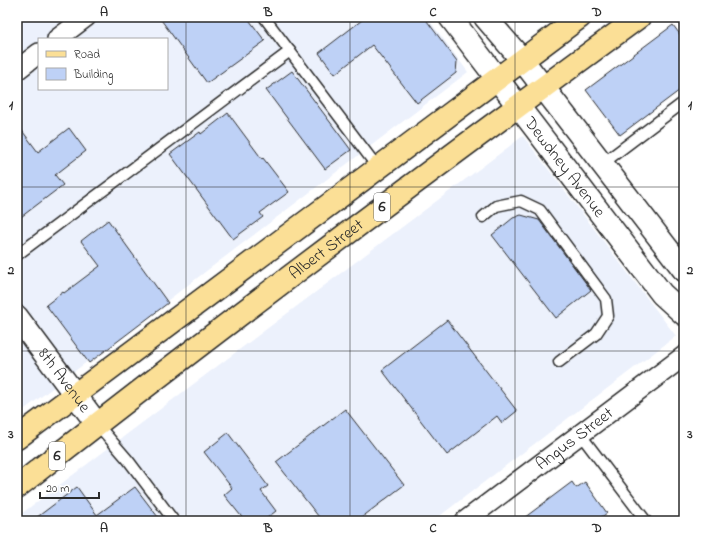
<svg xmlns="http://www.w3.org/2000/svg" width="701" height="538" viewBox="0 0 701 538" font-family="'Indie Flower',sans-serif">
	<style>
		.built { fill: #ecf1fc; fill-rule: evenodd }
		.building { fill: #bed1f6; stroke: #2b2b2b }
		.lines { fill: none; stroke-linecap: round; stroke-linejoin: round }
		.service-casing { stroke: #2b2b2b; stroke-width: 13 }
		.minor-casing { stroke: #2b2b2b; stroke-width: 22 }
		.tertiary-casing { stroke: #2b2b2b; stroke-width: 25 }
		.secondary-casing { stroke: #2b2b2b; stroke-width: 25 }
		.primary-casing { stroke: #2b2b2b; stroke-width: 25 }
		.service { stroke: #fff; stroke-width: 10 }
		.minor { stroke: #fff; stroke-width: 19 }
		.tertiary { stroke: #fff; stroke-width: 22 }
		.secondary { stroke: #fff; stroke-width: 22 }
		.primary { stroke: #fbdf96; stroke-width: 22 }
		.grid { fill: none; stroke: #2b2b2b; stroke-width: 1; stroke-opacity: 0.55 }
		.labels { text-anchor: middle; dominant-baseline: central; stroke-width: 3; stroke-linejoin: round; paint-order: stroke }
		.shield { fill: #fff; stroke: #6b6b6b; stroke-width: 1 }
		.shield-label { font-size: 16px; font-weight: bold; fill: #2b2b2b }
		.street-label { font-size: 17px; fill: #2b2b2b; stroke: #fff }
		.neatline { fill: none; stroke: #2b2b2b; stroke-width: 1.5 }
		.grid-label { font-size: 13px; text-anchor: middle; font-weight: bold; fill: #2b2b2b }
	</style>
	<rect width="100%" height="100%" fill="#fff"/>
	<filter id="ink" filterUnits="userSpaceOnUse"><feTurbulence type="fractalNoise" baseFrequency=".025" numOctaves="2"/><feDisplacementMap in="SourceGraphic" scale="8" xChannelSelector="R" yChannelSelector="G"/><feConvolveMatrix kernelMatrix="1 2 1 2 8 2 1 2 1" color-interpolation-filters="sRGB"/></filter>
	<g filter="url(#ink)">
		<g class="built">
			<path d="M17,17H427L468,72L17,415ZM39,39H167V89H39Z"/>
			<path d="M523,136L676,336L433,521H17V517Z"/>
		</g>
		<g class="building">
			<path d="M159,17H247L265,41L207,83Z"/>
			<path d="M366,17H424L457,61L456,73L417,103L372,45L335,74L319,53Z"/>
			<path d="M673,25L684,40V87L620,135L586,90Z"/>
			<path d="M292,71L351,150L325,169L266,90Z"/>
			<path d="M228,113L262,159L263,158L289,192L260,213L263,217L233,239L170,154L200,132L201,134Z"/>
			<path d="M17,124L38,152L69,128L86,151L55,175L63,185L17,220Z"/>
			<path d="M521,215L539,220L591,290L556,318L492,235L513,218Z"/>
			<path d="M108,220L168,303L89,363L46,305L63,292L64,293L100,266L81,241Z"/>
			<path d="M447,320L517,411L502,423L497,416L447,455L382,370Z"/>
			<path d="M345,409L404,485L357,521H322L276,462Z"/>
			<path d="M228,433L268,486L261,491L276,511L263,521H245L224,495L232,488L204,452Z"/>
			<path d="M572,482L576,488L585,482L607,513L596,521H520Z"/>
			<path d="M77,487L97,515L135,487L161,521H32Z"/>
		</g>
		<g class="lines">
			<defs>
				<g id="service">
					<path d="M264,17L378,168"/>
					<path d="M682,17L684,20"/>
					<path d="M602,164L684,102"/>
					<path d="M483,217L496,206L521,201L540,210L606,299L608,316L596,334L559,362"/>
					<path d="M17,255L290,51"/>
					<path d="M97,424L128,460L174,521"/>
					<path d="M580,434L646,521"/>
				</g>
				<g id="minor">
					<path d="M57,39L86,17"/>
					<path d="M17,70L39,53"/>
					<path id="s1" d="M465,521L684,356"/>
				</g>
				<g id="tertiary">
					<path id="s2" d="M17,317L97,424"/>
				</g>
				<g id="secondary">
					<path id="s3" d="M450,17L662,294L684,314"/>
					<path d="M485,17L523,61L684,270"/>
				</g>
				<g id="primary">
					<path d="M17,438L580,17"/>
					<path id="s4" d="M17,487C221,326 429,171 639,17"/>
				</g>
			</defs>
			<use href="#service" class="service-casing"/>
			<use href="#minor" class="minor-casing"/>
			<use href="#tertiary" class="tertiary-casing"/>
			<use href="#secondary" class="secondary-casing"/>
			<use href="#primary" class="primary-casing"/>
			<use href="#service" class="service"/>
			<use href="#minor" class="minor"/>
			<use href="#tertiary" class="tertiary"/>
			<use href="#secondary" class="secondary"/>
			<use href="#primary" class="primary"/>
		</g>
	</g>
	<path class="grid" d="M186,17V521M350,17V521M515,17V521M17,187H684M17,351H684"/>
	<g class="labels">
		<g class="shield">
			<rect x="374" y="193" width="16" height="28" rx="3"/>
			<rect x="49" y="442" width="16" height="28" rx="3"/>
		</g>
		<g class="shield-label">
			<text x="382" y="207">6</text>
			<text x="57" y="456">6</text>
		</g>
		<g class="street-label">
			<text stroke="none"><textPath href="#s3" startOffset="189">Dewdney Avenue</textPath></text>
			<text stroke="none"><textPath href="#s4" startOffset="390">Albert Street</textPath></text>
			<text stroke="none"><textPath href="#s2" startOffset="79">8th Avenue</textPath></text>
			<text stroke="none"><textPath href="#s1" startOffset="137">Angus Street</textPath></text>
		</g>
	</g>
	<rect width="701" height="538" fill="none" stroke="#fff" stroke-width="44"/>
	<rect x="38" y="38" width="130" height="52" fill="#ffffff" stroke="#aaaaaa"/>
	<rect x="46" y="51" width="20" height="6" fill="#fbdf96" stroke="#aaaaaa"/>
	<text x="74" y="58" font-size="12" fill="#2b2b2b">Road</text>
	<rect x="46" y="68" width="20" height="12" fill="#bed1f6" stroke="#aaaaaa"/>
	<text x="74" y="78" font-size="12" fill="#2b2b2b">Building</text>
	<path d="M40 492v6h59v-6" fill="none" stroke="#2b2b2b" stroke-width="2"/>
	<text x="46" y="492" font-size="12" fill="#2b2b2b" stroke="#ffffff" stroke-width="3" paint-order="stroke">20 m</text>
	<rect x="22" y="22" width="657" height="494" class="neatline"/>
	<g class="grid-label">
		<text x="104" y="16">A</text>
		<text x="268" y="16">B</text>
		<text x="433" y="16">C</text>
		<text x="597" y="16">D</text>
		<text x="11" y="109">1</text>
		<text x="690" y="109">1</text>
		<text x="11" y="274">2</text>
		<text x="690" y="274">2</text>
		<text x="11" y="438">3</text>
		<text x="690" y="438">3</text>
		<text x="104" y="532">A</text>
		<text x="268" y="532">B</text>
		<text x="433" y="532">C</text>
		<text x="597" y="532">D</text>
	</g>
</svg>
